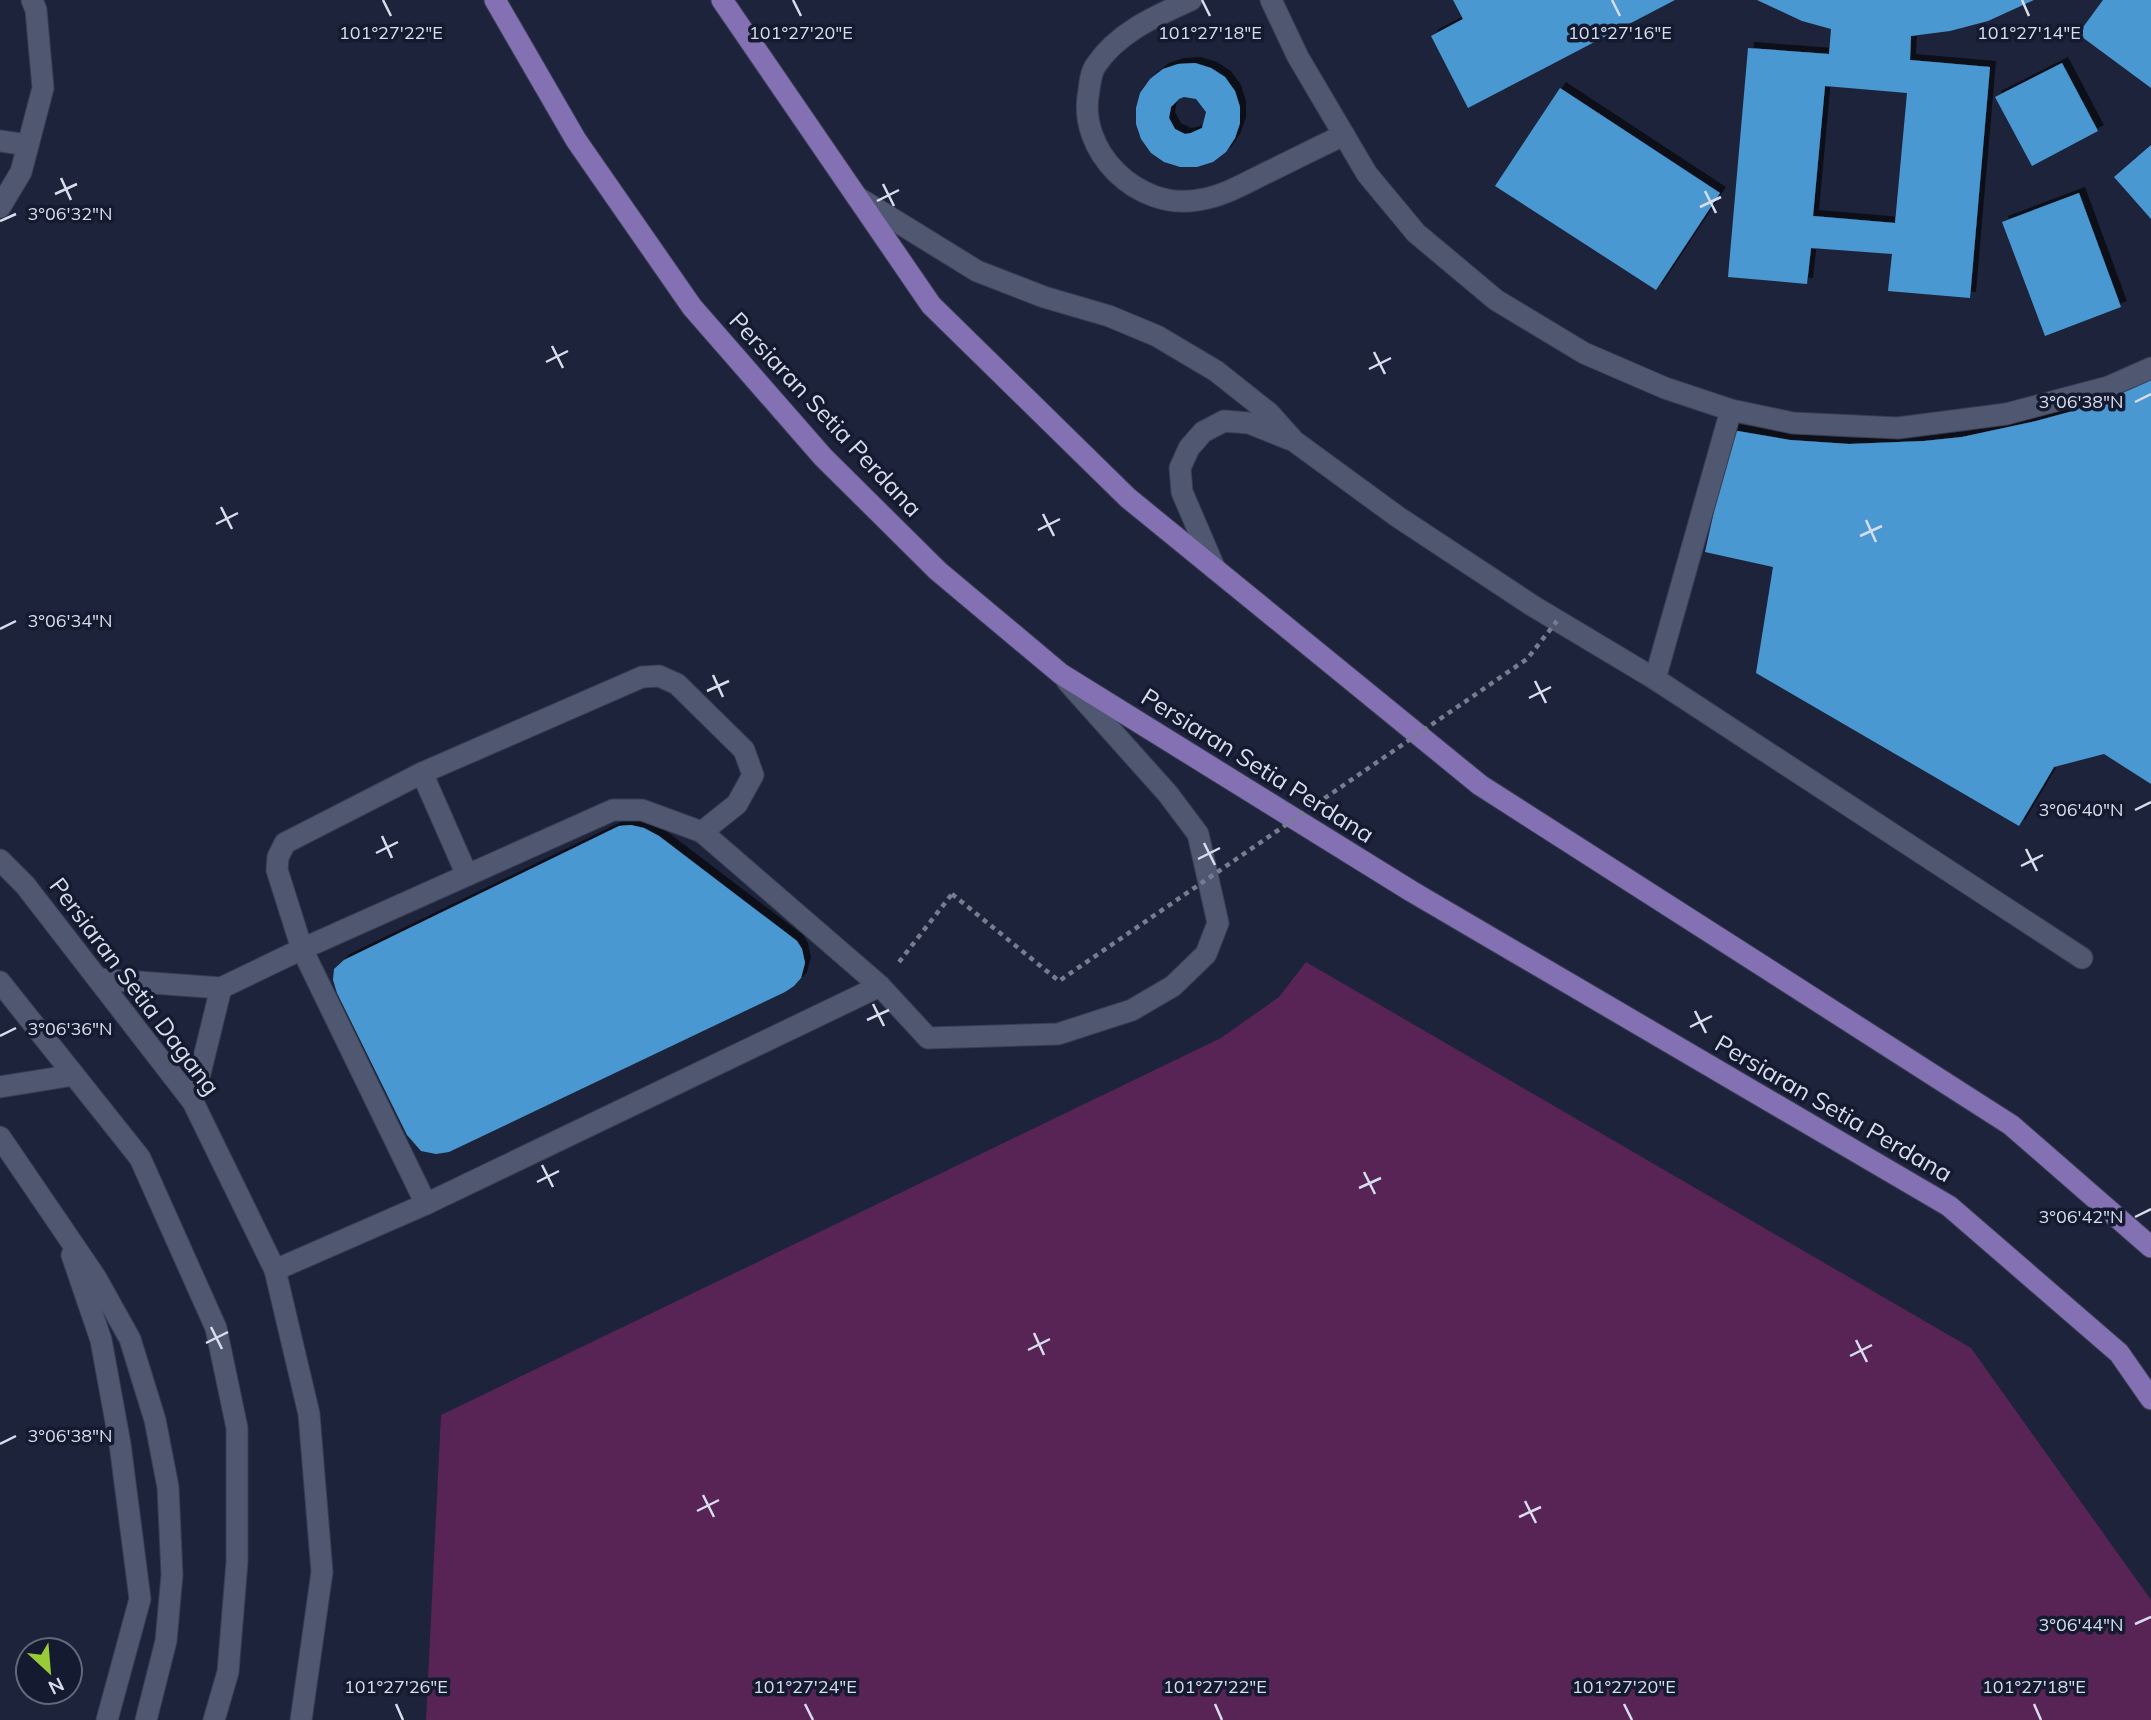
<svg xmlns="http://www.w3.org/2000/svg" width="2151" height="1720" viewBox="0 0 2151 1720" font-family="Mulish,sans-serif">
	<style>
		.green { fill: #572455 }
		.building { fill: #4a98d1; fill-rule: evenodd; filter: url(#shadow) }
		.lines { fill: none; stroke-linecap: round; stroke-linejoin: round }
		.minor-casing { stroke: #393e52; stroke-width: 23 }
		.major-casing { stroke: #393e52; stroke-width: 23 }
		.path { stroke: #777c90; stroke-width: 4.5; stroke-dasharray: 5 5; stroke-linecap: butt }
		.minor { stroke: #4f5771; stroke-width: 21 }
		.major { stroke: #8371b3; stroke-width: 21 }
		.path-bridge { stroke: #777c90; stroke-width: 4.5; stroke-dasharray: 5 5; stroke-linecap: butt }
		.ticks { fill: none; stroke: #d8dded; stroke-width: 2.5 }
		.labels { text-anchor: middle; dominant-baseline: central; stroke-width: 7; stroke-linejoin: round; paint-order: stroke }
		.street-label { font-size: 24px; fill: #d8dded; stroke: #141a30 }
		.ticks-label { font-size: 18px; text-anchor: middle; fill: #d8dded; stroke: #141a30; stroke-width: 7; stroke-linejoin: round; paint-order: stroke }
	</style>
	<defs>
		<filter id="shadow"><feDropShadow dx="6" dy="-6" stdDeviation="0" flood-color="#0009"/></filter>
	</defs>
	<rect width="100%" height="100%" fill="#1d233b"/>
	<path class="green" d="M1306,962L1971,1348L2151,1600V1720H426L441,1415L1221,1038L1279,997Z"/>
	<g class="building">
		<path d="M1453,0H1675L1468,108L1431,36L1463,19Z"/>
		<path d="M1757,0H2034L1988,21L1950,31L1911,36L1910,60L1990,67L1970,298L1888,291L1892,254L1811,248L1807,284L1728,277L1748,48L1829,54L1831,29L1802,21ZM1825,86L1907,93L1895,223L1813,216Z"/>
		<path d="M2103,0H2151V88L2078,34Z"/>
		<path d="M1195,63L1211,68L1225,77L1235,91L1240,107V123L1235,138L1226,152L1213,162L1197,167H1180L1164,162L1151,153L1141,139L1136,124V108L1140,93L1150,79L1163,69L1178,64ZM1184,97L1196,99L1206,112L1202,128L1191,133L1185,134L1175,129L1169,118L1171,107L1179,99Z"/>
		<path d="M2062,63L2098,131L2032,166L1995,97Z"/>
		<path d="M1560,88L1720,193L1656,290L1495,186Z"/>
		<path d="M2151,145V219L2114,177Z"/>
		<path d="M2079,193L2121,307L2045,336L2002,222Z"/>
		<path d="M2151,379V784L2104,754L2054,767L2019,826L1756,673L1773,567L1705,552L1732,430L1790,440L1849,444L1924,441L1962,437L2036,421L2073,411Z"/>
		<path d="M631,825L644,828L659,836L797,941L802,949L805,963L801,978L794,986L785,992L449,1152L436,1154L421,1151L407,1135L337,993L333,980L334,969L344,960L619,826Z"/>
	</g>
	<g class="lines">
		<defs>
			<g id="minor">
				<path d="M1191,0C1156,16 1118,32 1096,65C1091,72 1090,82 1089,90C1076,151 1138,211 1198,200C1221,197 1242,185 1262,175C1289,162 1316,148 1344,135"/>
				<path d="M1271,0L1298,57L1367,174L1416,233L1496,300L1584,353L1665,388L1731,410L1793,423L1898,428L2006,414L2108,387L2151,368"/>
				<path d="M0,141L28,145"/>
				<path d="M857,197L977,271L1044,297L1109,316L1157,336L1216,371L1269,413L1294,441L1398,517L1533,606L1655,679L2082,958"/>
				<path d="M0,207L21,172L43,88L36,10L32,0"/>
				<path d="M1215,569L1182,492L1180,468L1189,448L1203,432L1224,421L1249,423L1289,439"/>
				<path d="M1655,679L1731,410"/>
				<path d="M422,773L467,875"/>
				<path d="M0,860L25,885L193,1102L275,1270L309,1414L322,1572L301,1720"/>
				<path d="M98,979L221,988L302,949L613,810H642L702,832L880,986"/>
				<path d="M0,982L140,1158L216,1328L237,1428V1562L228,1672L214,1720"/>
				<path d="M0,1087L74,1075"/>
				<path d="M193,1102L221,988"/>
				<path d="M0,1137L96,1278L130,1339L155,1420L168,1487L172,1575L166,1641L146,1720"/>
				<path d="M426,1204L302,949L277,870L278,857L285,843L422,773L642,677L659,676L677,684L744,750L753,775L737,804L702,832"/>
				<path d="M72,1255L101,1340L120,1444L140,1599L107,1720"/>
				<path d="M275,1270L426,1204L880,986L928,1038L1058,1034L1132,1010L1173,986L1206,954L1218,923L1198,834L1168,794L1067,681"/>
			</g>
			<g id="major">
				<path d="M495,0L576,140L692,307L823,457L938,571L1061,674L1411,891L1949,1206L2119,1353L2151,1399"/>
				<path d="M722,0L931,305L1128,498L1480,785L2011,1125L2151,1247"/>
			</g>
		</defs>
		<use href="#minor" class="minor-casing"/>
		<use href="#major" class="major-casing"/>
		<path class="path" d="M899,962L952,894"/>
		<use href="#minor" class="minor"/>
		<use href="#major" class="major"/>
		<path class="path-bridge" d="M952,894L1059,981L1527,659L1557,621"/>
	</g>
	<path class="ticks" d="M383,0L391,16M793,0L801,16M1202,0L1210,16M1612,0L1620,16M2022,0L2029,16M61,178L71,200M883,184L894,206M1705,191L1716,213M55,194L77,184M877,201L899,190M1700,207L1721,197M0,221L16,214M552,346L563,368M1374,352L1385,374M546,362L568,351M1369,369L1391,358M2135,402L2151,394M221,507L232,529M1043,514L1054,536M1866,520L1876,542M216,524L238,513M1038,530L1060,519M1860,536L1882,526M0,629L16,621M713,675L723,697M1535,681L1546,703M707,691L729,681M1529,698L1551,687M2135,810L2151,802M382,836L392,858M1204,843L1215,865M2026,849L2037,871M376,853L398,842M1198,859L1220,848M2021,866L2043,855M873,1004L884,1026M1695,1011L1706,1033M867,1020L889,1010M1690,1027L1712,1016M0,1036L16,1028M542,1165L553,1187M1364,1172L1375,1194M537,1182L559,1171M1359,1188L1381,1178M2135,1217L2151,1209M211,1327L222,1349M1034,1333L1044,1355M1856,1340L1867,1362M206,1343L228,1332M1028,1350L1050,1339M1850,1356L1872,1345M0,1444L16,1436M703,1495L714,1517M1525,1501L1536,1523M697,1511L719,1500M1519,1517L1541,1507M2135,1624L2151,1617M396,1704L403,1720M805,1704L813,1720M1215,1704L1222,1720M1624,1704L1632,1720M2034,1704L2041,1720"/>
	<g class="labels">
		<g class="street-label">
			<text transform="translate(826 414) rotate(47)">Persiaran Setia Perdana</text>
			<text transform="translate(1258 765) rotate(32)">Persiaran Setia Perdana</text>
			<text transform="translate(135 986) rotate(53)">Persiaran Setia Dagang</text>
			<text transform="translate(1834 1108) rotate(30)">Persiaran Setia Perdana</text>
		</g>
	</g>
	<g class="ticks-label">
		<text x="1620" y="39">101°27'16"E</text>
		<text x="2029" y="39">101°27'14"E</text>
		<text x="391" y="39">101°27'22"E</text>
		<text x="801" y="39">101°27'20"E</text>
		<text x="1210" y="39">101°27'18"E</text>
		<text x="70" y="220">3°06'32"N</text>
		<text x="2081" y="408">3°06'38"N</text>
		<text x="70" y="627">3°06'34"N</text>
		<text x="2081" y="816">3°06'40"N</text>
		<text x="70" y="1035">3°06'36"N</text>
		<text x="2081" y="1223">3°06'42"N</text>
		<text x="70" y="1442">3°06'38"N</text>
		<text x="2081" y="1631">3°06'44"N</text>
		<text x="396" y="1693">101°27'26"E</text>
		<text x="805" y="1693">101°27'24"E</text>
		<text x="1215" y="1693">101°27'22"E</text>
		<text x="1624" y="1693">101°27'20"E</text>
		<text x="2034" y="1693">101°27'18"E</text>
	</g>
	<g transform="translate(49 1671) rotate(154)"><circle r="33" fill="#141a30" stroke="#62687c" stroke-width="2"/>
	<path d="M0-5L12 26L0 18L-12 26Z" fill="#98cb37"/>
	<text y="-10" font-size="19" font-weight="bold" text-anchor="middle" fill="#d8dded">N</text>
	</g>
</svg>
